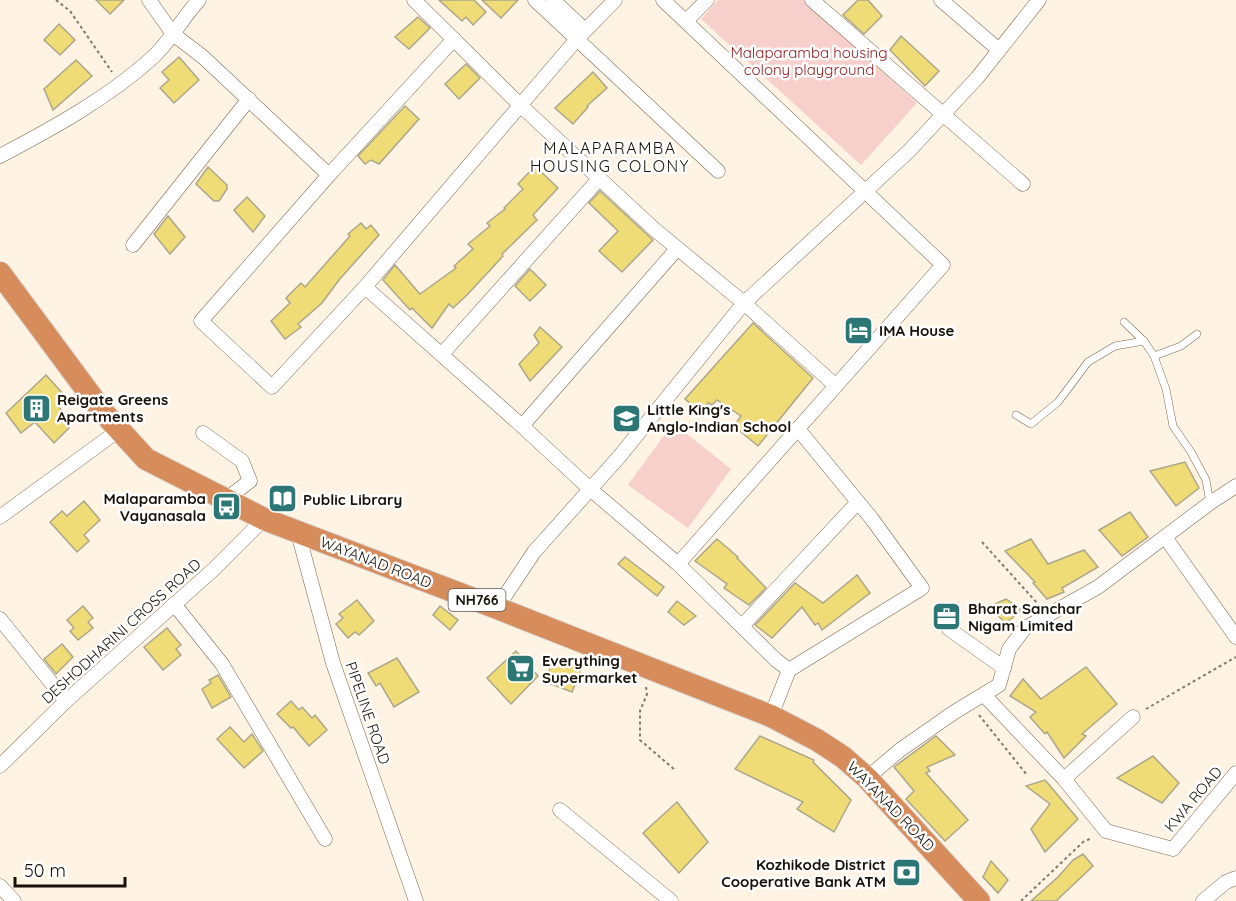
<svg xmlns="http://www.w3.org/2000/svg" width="1236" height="901" viewBox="0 0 1236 901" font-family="Quicksand,sans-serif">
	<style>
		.green { fill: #f8d0cb }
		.building { fill: #efdc76; stroke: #aca78b; stroke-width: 1.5 }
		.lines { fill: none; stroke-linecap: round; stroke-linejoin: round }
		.service-casing { stroke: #796851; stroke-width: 8 }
		.minor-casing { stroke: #796851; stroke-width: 15 }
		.trunk-casing { stroke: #dad9d7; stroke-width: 24 }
		.path { stroke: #82796d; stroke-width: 2; stroke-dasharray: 3 3; stroke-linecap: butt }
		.service { stroke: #fff; stroke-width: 7 }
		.minor { stroke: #fff; stroke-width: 14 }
		.trunk { stroke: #d78c5c; stroke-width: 22 }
		.labels { text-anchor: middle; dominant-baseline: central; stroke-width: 5; stroke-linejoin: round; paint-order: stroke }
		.shield { fill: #fff; stroke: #5d5852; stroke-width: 1.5 }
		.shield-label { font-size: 14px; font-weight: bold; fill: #171108 }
		.park-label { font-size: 15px; fill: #8d1417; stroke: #fff }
		.poi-label { font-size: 15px; font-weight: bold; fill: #171108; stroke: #fff; text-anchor: start }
		.street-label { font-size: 15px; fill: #171108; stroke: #fff }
		.neighbourhood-label { font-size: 16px; letter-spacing: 1.5px; fill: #171108; stroke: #fff }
	</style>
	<rect width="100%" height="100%" fill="#fff3e4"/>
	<g class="green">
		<path d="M718,0H804L917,103L861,165L701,19Z"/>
		<path d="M673,423L731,469L688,528L628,485Z"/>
	</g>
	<g class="building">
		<path d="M96,0H124L110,14Z"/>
		<path d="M439,0H474L486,12L473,25L466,17L462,21Z"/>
		<path d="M482,0H518L501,18Z"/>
		<path d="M858,0H868L882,16L864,34L843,15Z"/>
		<path d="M418,17L430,28L409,49L395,37Z"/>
		<path d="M59,24L75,40L60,55L44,40Z"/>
		<path d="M901,36L939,71L925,86L890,50Z"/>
		<path d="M179,57L199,80L174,103L160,88L169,80L162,72Z"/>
		<path d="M76,60L92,76L53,110L44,89Z"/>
		<path d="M466,64L480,78L459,99L445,84Z"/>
		<path d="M593,72L607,88L587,106L588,107L573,124L555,108Z"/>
		<path d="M405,106L419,119L379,164L371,160L365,164L358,156Z"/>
		<path d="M535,166L558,188L533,215L537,220L502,254L503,256L467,295L453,308L449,304L432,328L412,308L410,310L383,280L395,265L420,294L456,268L454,266L473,249L468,244L490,226L487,223L505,209L504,208L523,189L518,184Z"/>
		<path d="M208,167L227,185V189L219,201H214L196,184Z"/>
		<path d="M600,191L653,240L622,272L599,251L618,231L589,203Z"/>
		<path d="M247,197L265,216L253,232L234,210Z"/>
		<path d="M168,216L185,237L170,254L154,234Z"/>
		<path d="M361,223L366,229L371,225L379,235L339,280L322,303L298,324L301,327L285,339L271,321L290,303L286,298L301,283L305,287L350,236L348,234Z"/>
		<path d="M530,269L546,285L530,301L515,286Z"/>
		<path d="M753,323L813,378L758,446L734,426L741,416L717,400L712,405L708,403L700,412L685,399Z"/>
		<path d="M540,327L562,347L530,381L519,364L539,343L534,335Z"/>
		<path d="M46,375L65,396L57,404L64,414V423L69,428L54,443L35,422L21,433L6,413Z"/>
		<path d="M1185,462L1199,488L1176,506L1150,471Z"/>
		<path d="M84,501L100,520L84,535L89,541L77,552L50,522L62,511L67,516Z"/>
		<path d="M1130,512L1148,537L1122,556L1099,530Z"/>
		<path d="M717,539L738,557L737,558L766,588L749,605L724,588L727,584L695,561Z"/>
		<path d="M1031,539L1048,564L1084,550L1098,567L1062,588L1064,592L1047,599L1033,583L1035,582L1005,551Z"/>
		<path d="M625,557L664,587L657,596L618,564Z"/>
		<path d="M857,575L870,593L822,630L818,623L815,625L802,607L772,638L755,625L795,583L823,603Z"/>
		<path d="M1006,599L1022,610L1006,623L988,607Z"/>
		<path d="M357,600L374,621L359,635L355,632L348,638L336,624L343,618L339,614Z"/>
		<path d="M677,601L696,616L684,625L668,612Z"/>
		<path d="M83,606L93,618L88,622L93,628L78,640L70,631L74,628L67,620Z"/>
		<path d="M440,606L458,620L450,630L433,615Z"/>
		<path d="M167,628L181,645L176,649L181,655L163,670L144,647Z"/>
		<path d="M62,644L73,657L56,674L44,659Z"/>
		<path d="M516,651L538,676L511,704L487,678Z"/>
		<path d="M397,658L419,692L394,707L380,683L376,686L368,673Z"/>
		<path d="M563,660L582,667L572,692L546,682L552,661L560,664Z"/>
		<path d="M1086,667L1117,704L1082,734L1086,736L1064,758L1047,732L1045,734L1030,717L1036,712L1010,696L1023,679L1041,699Z"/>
		<path d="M218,675L231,697L212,708L202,689L211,683L209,680Z"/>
		<path d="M291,701L299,710L302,707L312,718L315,715L327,730L309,746L293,727L291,728L277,714Z"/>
		<path d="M230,727L244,742L252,734L263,751L244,768L217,739Z"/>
		<path d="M760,736L814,760L813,762L851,800L834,832L797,809L803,802L735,769Z"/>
		<path d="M936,736L955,755L927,767L930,771L926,773L968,820L945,841L906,799L914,791L894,767Z"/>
		<path d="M1153,756L1179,783L1162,803L1117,778Z"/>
		<path d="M1045,780L1078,819L1045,852L1031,829L1050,804L1026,786Z"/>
		<path d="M677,802L708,842L679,873L643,833Z"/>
		<path d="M1083,854L1093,866L1056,901H1031L1058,877L1073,860Z"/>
		<path d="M991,861L1008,880L998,893L983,877Z"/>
	</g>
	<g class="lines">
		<defs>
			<g id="service">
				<path d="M1124,322L1144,341L1154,356L1166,389L1173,426L1191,452L1206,480L1210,503"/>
				<path d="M1154,356L1181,346L1197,334"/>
				<path d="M1016,415L1031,424L1058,402L1088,362L1115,346L1144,341"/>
			</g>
			<g id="minor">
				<path d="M149,0L173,34L203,57L329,175"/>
				<path d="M414,0L520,105L654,229L744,303L836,386"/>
				<path d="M535,0L718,171"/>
				<path d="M553,0L585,30"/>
				<path d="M663,0L943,265L678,564"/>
				<path d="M812,0L1023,184"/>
				<path d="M941,0L999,50"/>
				<path d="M686,21L707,0"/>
				<path d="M454,39L329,175L201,321L272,387L365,287L577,39L615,0"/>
				<path d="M0,156C53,128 108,98 152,58C171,41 182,18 199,0"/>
				<path d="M133,245L249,99"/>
				<path d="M365,287L522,426L590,489L678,564L776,660L789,670L771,716"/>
				<path d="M442,354L599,179"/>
				<path d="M522,426L676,250"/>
				<path d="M203,433L242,461L250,481L225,500"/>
				<path d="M0,517L119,430"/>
				<path d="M298,533L333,663L416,901"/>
				<path d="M1165,537L1236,637"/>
				<path d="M174,604L222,664L325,839"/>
				<path d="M497,608L534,552L619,457L744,303L909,151L977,78L1039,0"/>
				<path d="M0,619L66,701"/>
				<path d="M742,626L858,502"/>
				<path d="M949,629L1004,668"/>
				<path d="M789,670L922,588L872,519L798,429"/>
				<path d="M984,695L1064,779L1106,831L1173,849L1236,773"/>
				<path d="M0,766L66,701L214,569L264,519"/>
				<path d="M867,778L900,750L953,713L999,685L1009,649L1025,628L1098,587L1210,503L1236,486"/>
				<path d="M1064,779L1133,717"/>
				<path d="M560,810L671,901"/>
				<path d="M0,886L14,901"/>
				<path d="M1203,901L1226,882L1236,878"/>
			</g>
			<path id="trunk" d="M0,273L103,412L146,459L264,519L497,608L771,716L817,740L843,757L867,778L979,901"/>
		</defs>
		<use href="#service" class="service-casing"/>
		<use href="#minor" class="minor-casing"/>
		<use href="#trunk" class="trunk-casing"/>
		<g class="path">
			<path d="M56,0L70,11L112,72"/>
			<path d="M982,542L1038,604"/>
			<path d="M646,687L647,694L640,711V740L675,770"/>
			<path d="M1146,709L1236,657"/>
			<path d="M979,715L1027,775"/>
			<path d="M1021,901L1083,842L1092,838"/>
		</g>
		<use href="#service" class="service"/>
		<use href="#minor" class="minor"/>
		<use href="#trunk" class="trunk"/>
	</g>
	<defs>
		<symbol id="hotel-square" viewBox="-11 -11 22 22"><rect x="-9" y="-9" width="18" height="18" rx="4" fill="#2c7676" stroke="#fff"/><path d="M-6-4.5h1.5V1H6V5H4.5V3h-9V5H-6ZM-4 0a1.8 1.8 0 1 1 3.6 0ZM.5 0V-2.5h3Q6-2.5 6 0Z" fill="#fff"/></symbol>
		<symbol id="building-square" viewBox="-11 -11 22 22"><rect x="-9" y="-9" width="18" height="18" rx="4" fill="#2c7676" stroke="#fff"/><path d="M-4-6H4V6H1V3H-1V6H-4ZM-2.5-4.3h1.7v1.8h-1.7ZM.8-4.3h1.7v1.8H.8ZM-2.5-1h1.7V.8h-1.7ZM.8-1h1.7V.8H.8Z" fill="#fff"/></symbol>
		<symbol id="school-square" viewBox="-11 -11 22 22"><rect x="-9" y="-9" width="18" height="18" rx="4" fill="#2c7676" stroke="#fff"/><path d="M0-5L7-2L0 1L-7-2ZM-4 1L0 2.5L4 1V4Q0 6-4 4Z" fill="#fff"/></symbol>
		<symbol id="library-square" viewBox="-11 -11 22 22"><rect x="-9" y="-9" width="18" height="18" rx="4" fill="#2c7676" stroke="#fff"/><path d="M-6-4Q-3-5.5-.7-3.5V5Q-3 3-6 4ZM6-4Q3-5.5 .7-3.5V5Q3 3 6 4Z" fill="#fff"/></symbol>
		<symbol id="bus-square" viewBox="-11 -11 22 22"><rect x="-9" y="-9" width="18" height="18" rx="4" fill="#2c7676" stroke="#fff"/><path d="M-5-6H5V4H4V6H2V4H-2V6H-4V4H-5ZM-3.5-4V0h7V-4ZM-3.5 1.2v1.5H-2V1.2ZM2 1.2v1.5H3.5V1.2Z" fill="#fff"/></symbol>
		<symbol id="office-square" viewBox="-11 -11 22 22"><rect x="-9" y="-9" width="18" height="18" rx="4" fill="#2c7676" stroke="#fff"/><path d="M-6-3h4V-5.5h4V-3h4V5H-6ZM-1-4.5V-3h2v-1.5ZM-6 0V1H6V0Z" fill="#fff"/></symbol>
		<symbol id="supermarket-square" viewBox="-11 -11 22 22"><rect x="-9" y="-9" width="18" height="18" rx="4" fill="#2c7676" stroke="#fff"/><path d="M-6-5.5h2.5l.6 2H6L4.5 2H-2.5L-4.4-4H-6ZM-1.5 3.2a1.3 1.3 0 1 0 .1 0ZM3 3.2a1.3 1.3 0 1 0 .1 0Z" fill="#fff"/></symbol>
		<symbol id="bank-square" viewBox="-11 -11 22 22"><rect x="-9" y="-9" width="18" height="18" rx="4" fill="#2c7676" stroke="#fff"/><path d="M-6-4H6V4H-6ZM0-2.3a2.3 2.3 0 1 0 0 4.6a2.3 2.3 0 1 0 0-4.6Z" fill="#fff"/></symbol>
	</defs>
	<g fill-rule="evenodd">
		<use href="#hotel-square" x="842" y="314" width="33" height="33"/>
		<use href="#building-square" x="20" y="392" width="33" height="33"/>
		<use href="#school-square" x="610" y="402" width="33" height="33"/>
		<use href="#library-square" x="266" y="482" width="33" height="33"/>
		<use href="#bus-square" x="210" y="490" width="33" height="33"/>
		<use href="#office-square" x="930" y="600" width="33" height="33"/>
		<use href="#supermarket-square" x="504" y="652" width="33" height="33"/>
		<use href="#bank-square" x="890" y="856" width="33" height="33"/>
	</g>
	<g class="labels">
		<rect class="shield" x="448.5" y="589" width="57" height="22" rx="4.5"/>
		<g class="shield-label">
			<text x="477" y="600">NH766</text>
		</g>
		<g class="park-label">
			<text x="809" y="52">Malaparamba housing<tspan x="809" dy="17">colony playground</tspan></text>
		</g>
		<g class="poi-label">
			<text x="879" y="330">IMA House</text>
			<text x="57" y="399">Reigate Greens<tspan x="57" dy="17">Apartments</tspan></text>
			<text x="647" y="409">Little King's<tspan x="647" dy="17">Anglo-Indian School</tspan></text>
			<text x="206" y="498" text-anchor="end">Malaparamba<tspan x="206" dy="17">Vayanasala</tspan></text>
			<text x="303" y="499">Public Library</text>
			<text x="968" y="608">Bharat Sanchar<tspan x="968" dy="17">Nigam Limited</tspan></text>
			<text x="542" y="660">Everything<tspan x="542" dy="17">Supermarket</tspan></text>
			<text x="886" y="864" text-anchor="end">Kozhikode District<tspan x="886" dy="17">Cooperative Bank ATM</tspan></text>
		</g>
		<g class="street-label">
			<text transform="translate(376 562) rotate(21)">WAYANAD ROAD</text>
			<text transform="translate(121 631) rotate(-42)">DESHODHARINI CROSS ROAD</text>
			<text transform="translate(368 713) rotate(71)">PIPELINE ROAD</text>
			<text transform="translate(1193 799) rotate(-50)">KWA ROAD</text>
			<text transform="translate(891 806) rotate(46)">WAYANAD ROAD</text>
		</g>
		<g class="neighbourhood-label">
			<text x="610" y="148">MALAPARAMBA<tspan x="610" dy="18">HOUSING COLONY</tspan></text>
		</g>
	</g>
	<path d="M15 877v9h110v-9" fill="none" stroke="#171108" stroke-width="3"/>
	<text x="24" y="877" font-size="18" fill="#171108" stroke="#ffffff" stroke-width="4.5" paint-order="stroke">50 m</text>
</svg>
